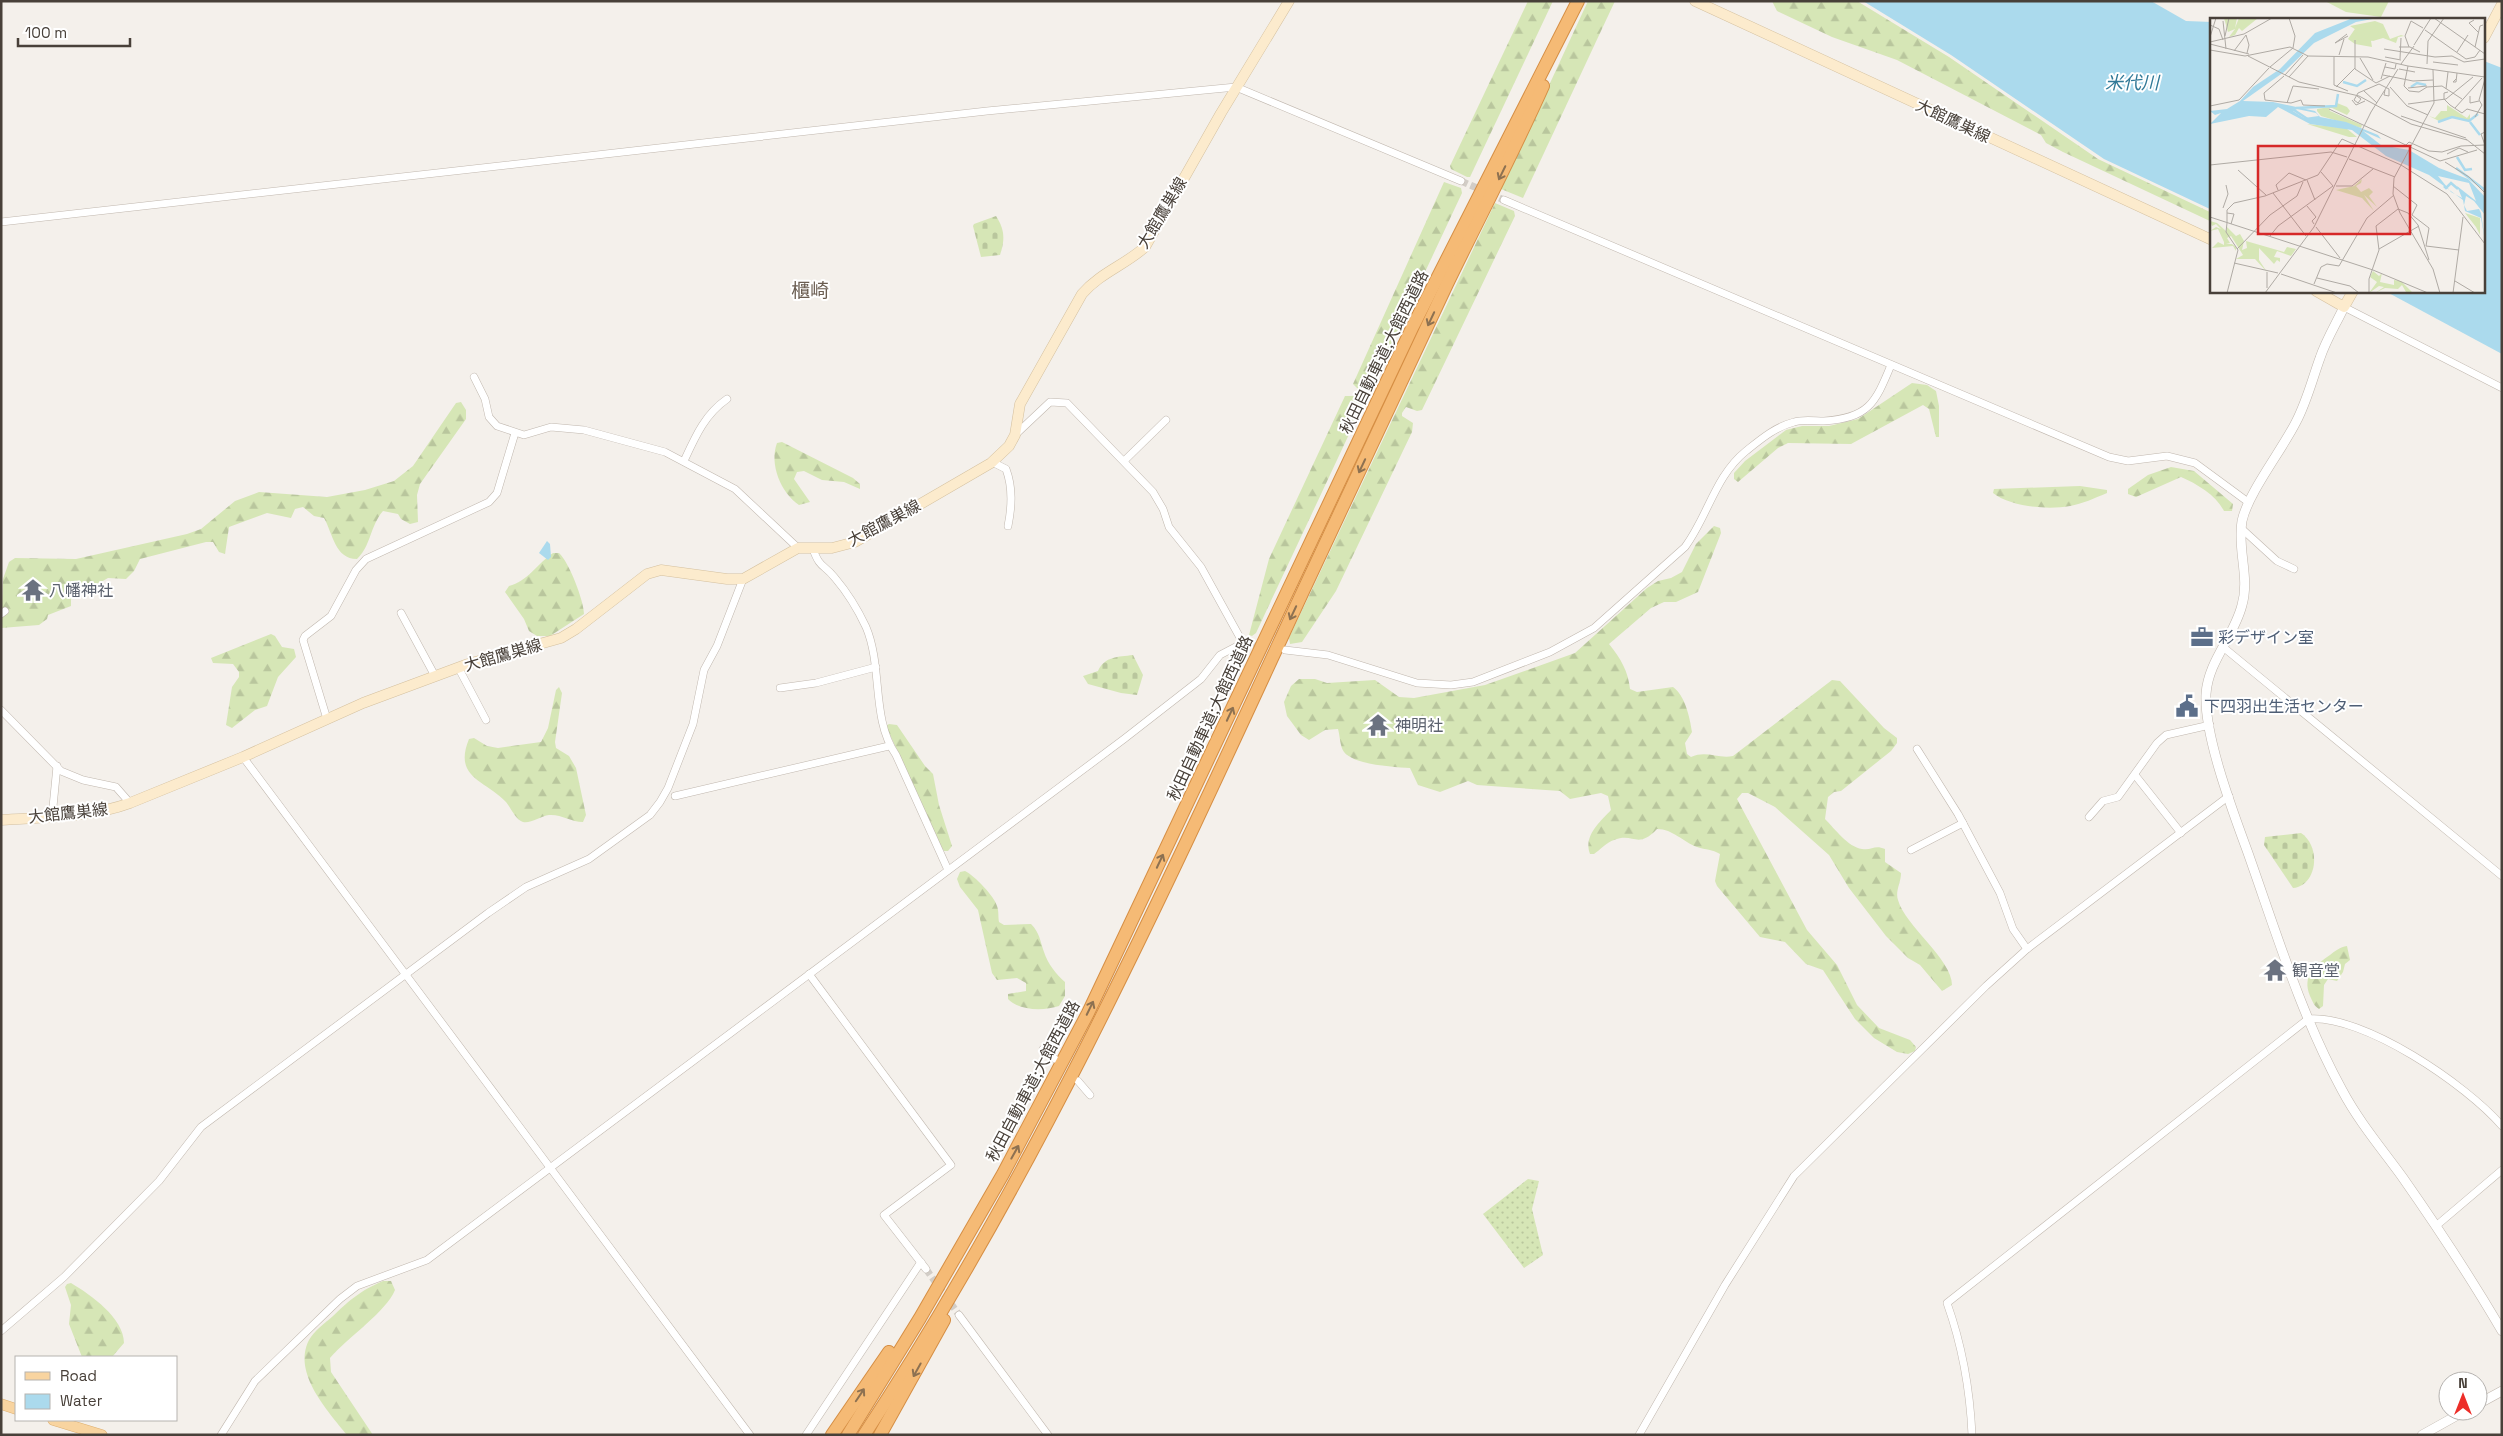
<svg xmlns="http://www.w3.org/2000/svg" width="2503" height="1436" viewBox="0 0 2503 1436" font-family="'Space Grotesk','Noto Sans JP',sans-serif">
	<style>
		.grass { fill: url(#grass-dots) }
		.forest { fill: url(#forest-firs) }
		.cemetery { fill: url(#cemetery-stones) }
		.park { fill: #d6e6b6 }
		.water { fill: #abdaed }
		.lines { fill: none; stroke-linecap: round; stroke-linejoin: round }
		.minor-tunnel { stroke: #d2cdc7; stroke-width: 7; stroke-dasharray: 7 3.5; stroke-linecap: butt }
		.minor-casing { stroke: #c0b7ae; stroke-width: 8 }
		.tertiary-casing { stroke: #c0b7ae; stroke-width: 10 }
		.secondary-casing { stroke: #d4c09f; stroke-width: 11 }
		.primary-casing { stroke: #ddaf70; stroke-width: 11 }
		.motorway-casing { stroke: #d58e44; stroke-width: 14 }
		.minor { stroke: #fff; stroke-width: 7 }
		.tertiary { stroke: #fff; stroke-width: 9 }
		.secondary { stroke: #fcebcd; stroke-width: 10 }
		.primary { stroke: #f8d4a0; stroke-width: 10 }
		.motorway { stroke: #f5ba75; stroke-width: 12 }
		.oneway { stroke: #8d7151 }
		.labels { text-anchor: middle; dominant-baseline: central; stroke-width: 4; stroke-linejoin: round; paint-order: stroke }
		.street-label { font-size: 16px; fill: #484039; stroke: #fff }
		.worship-label { font-size: 16px; fill: #5b616d; stroke: #fff; text-anchor: start }
		.service-label { font-size: 16px; fill: #4e5e75; stroke: #fff; text-anchor: start }
		.water-label { font-size: 18px; font-style: italic; fill: #317997; stroke: #fff }
		.quarter-label { font-size: 19px; fill: #6a5d51; stroke: #fff }
		.inset-river { fill: none; stroke: #abdaed; stroke-width: 2.5 }
		.inset-road { fill: none; stroke: #afaaa4; stroke-width: 1 }
		.view { fill: #d62828; fill-opacity: 0.15; stroke: #d62828; stroke-width: 2.5 }
		.inset-edge { fill: none; stroke: #484039; stroke-width: 2.5 }
	</style>
	<defs>
		<pattern id="grass-dots" width="8" height="8" patternUnits="userSpaceOnUse" patternTransform="scale(1.25)"><rect width="8" height="8" fill="#d6e6b6"/><path d="M2 2h.1M6 6h.1" fill="none" stroke="#b9c69d" stroke-width="1.8" stroke-linecap="round"/></pattern>
		<pattern id="forest-firs" width="22" height="20" patternUnits="userSpaceOnUse" patternTransform="scale(1.25)"><rect width="22" height="20" fill="#d6e6b6"/><path d="M5 1l3.5 6h-7zM16 11l3.5 6h-7z" fill="#b9c69d"/></pattern>
		<pattern id="cemetery-stones" width="16" height="16" patternUnits="userSpaceOnUse" patternTransform="scale(1.25)"><rect width="16" height="16" fill="#d6e6b6"/><path d="M2 7V4a2 2 0 0 1 4 0v3zM10 15v-3a2 2 0 0 1 4 0v3z" fill="#b9c69d"/></pattern>
	</defs>
	<rect width="100%" height="100%" fill="#f4f0eb"/>
	<path class="grass" d="M1528,1179L1539,1181L1532,1209L1543,1255L1524,1268L1483,1214Z"/>
	<g class="forest">
		<path d="M1528,1H1553L1470,177H1467L1451,169L1450,166Z"/>
		<path d="M1588,1H1615L1523,198L1501,189Z"/>
		<path d="M1772,1H1857L1949,57L2098,159L2212,213V222L2063,152L2046,143L2041,135L1897,60L1832,37L1777,11Z"/>
		<path d="M1444,182L1461,188L1462,193L1256,633L1252,636L1249,635L1269,559L1345,396H1359L1360,391L1353,384Z"/>
		<path d="M1495,203L1514,211L1515,216L1422,410L1417,411L1406,407L1402,413V416L1413,423L1412,432L1336,591L1302,642L1290,644L1289,638Z"/>
		<path d="M1912,383L1927,385L1936,391L1939,406V437H1936L1929,409L1923,405L1851,444L1788,443L1778,448L1738,482L1734,479V473L1745,461L1786,430L1802,426H1829L1858,419Z"/>
		<path d="M461,402L466,410V419L420,484L417,495L418,522L410,524L401,519L398,514L383,511C370,526 371,546 357,559C335,559 333,534 324,518L314,516L303,507L295,509L291,518L267,513L229,527L225,554L219,552L213,542H206L140,559L134,571L126,579L108,578L87,590H80L71,599V606L48,615L47,619L39,625L1,628L3,579L9,562L15,558L76,559L187,534L201,529L235,501L259,492L327,497L365,490L394,481L413,466L456,403Z"/>
		<path d="M782,442L853,478L860,484V489L844,482L822,480L804,471L797,472L794,479L810,502L799,505C781,493 769,464 777,443Z"/>
		<path d="M2171,467L2194,471L2233,504L2232,511H2224C2216,495 2197,484 2181,477L2136,497L2128,494V489L2148,475Z"/>
		<path d="M2080,486L2107,490V493C2095,498 2082,504 2070,506C2048,510 2011,507 1993,493L1994,489Z"/>
		<path d="M1714,526L1720,528L1721,533L1698,592L1676,602H1664L1651,608L1609,644C1621,659 1628,671 1630,689L1637,692L1673,687C1685,695 1690,718 1692,732L1685,743L1687,754L1691,757C1706,750 1718,759 1733,756L1832,680L1840,681L1884,728L1897,738V743L1891,751L1841,791L1834,792L1828,797L1825,819C1835,829 1848,847 1862,849C1872,851 1874,844 1885,849V862L1901,873C1901,883 1895,891 1898,900C1905,926 1952,959 1952,985L1942,991L1920,965L1908,958L1886,936L1849,888L1829,855L1775,807L1748,793H1742L1737,799L1807,930L1837,965L1857,1005L1879,1028L1910,1040L1916,1047L1915,1051L1908,1054L1897,1052L1874,1038L1855,1019L1823,970L1806,964L1785,942L1760,937L1717,886L1715,881L1720,854C1712,849 1706,850 1697,847C1683,842 1673,829 1657,829C1637,850 1634,832 1614,840C1607,842 1600,850 1594,854H1590C1583,836 1600,822 1611,810L1608,796L1601,793L1570,799L1560,791L1477,785L1468,781L1440,792L1418,785L1410,768C1394,767 1354,765 1344,752C1340,747 1340,736 1338,729L1325,730L1309,740L1301,735L1287,716L1284,702L1291,686L1299,679H1315L1327,683L1375,680L1399,697L1414,698L1485,685L1575,653L1647,588L1658,581L1671,578L1682,572L1696,544Z"/>
		<path d="M553,553H559C569,562 584,601 584,614L550,636H537L529,631L524,619L505,592L509,586C527,582 538,563 553,553Z"/>
		<path d="M271,634L275,636L282,647L294,649L296,657L278,677L267,706L255,710L232,728L226,725L232,687L239,677V672L233,664L213,663L211,658Z"/>
		<path d="M559,687L562,693L555,742L556,748L569,756L576,768L586,815L583,822C571,822 561,814 549,815C541,816 530,824 523,822C516,820 511,808 506,802C485,780 453,778 469,739L474,738L487,746L498,748L541,742L548,728L556,690Z"/>
		<path d="M889,724L897,725L925,766L933,774L939,805L952,846L948,851H944L940,845L886,726Z"/>
		<path d="M965,871C974,875 995,897 997,906C999,911 998,917 999,922L1004,925L1031,924C1040,933 1040,941 1044,952C1048,964 1056,974 1065,982V996L1059,1006C1044,1011 1019,1011 1008,999V994L1026,991V983L1017,978L997,980L992,973L978,910L960,887L957,879L960,872Z"/>
		<path d="M2347,946L2350,960L2345,964L2343,972L2337,981L2328,979L2324,985L2323,1006L2319,1009C2314,1006 2313,1002 2310,996C2302,976 2314,966 2330,955C2335,951 2340,947 2347,946Z"/>
		<path d="M383,1281H391L395,1290C386,1312 347,1338 330,1358L331,1372L373,1435H347C328,1411 292,1373 309,1340C314,1331 325,1323 333,1316C351,1299 360,1291 383,1281Z"/>
		<path d="M71,1283C91,1295 124,1318 124,1343L112,1357H82L69,1324L71,1305L65,1287L67,1284Z"/>
	</g>
	<g class="cemetery">
		<path d="M996,216C1005,230 1005,240 1000,255L981,257L973,226L974,224Z"/>
		<path d="M1133,655L1143,675L1137,695L1121,693L1088,684L1083,676L1098,671C1105,656 1118,657 1133,655Z"/>
		<path d="M2301,833C2321,846 2318,885 2293,888L2264,845L2265,837Z"/>
	</g>
	<path class="park" d="M2325,1H2389L2381,17L2346,12Z"/>
	<g class="water">
		<path d="M1863,1H2151L2186,21L2212,22V210L2104,159L1951,55Z"/>
		<path d="M2484,61L2502,68V354L2385,291H2484Z"/>
		<path d="M547,541L550,544L551,557L548,560L539,553Z"/>
	</g>
	<g class="lines">
		<g class="minor-tunnel">
			<path d="M1461,181L1504,200"/>
			<path d="M1243,643L1262,647"/>
			<path d="M926,1269L959,1315"/>
		</g>
		<defs>
			<g id="minor">
				<path d="M1504,200L2109,457L2128,461L2167,456L2195,463L2248,502"/>
				<path d="M1,222L987,111L1236,87L1461,181"/>
				<path d="M2344,307L2502,388"/>
				<path d="M474,377L485,399L489,417L497,426L524,435L551,427L584,430L665,452L735,489L798,548"/>
				<path d="M684,461C695,437 705,414 727,399"/>
				<path d="M1124,461L1166,420"/>
				<path d="M992,462L1006,469C1013,488 1012,506 1008,526"/>
				<path d="M2242,529L2277,561L2294,569"/>
				<path d="M813,549C820,569 824,564 835,578C847,592 858,610 866,627C883,667 871,719 896,755L948,870"/>
				<path d="M401,613L435,676"/>
				<path d="M1,614L5,611"/>
				<path d="M2223,647L2502,876"/>
				<path d="M1285,650L1328,655L1417,683L1451,685L1473,682L1550,652L1594,628L1685,547C1708,516 1715,476 1746,451C1761,439 1775,427 1794,422C1803,419 1815,421 1824,421C1868,418 1875,404 1891,365"/>
				<path d="M458,667L486,720"/>
				<path d="M780,688L816,683L876,667"/>
				<path d="M1,710L61,771L83,780L116,787L130,803"/>
				<path d="M327,719L303,640L305,636L331,616L356,570L366,559L489,502L497,493L515,433"/>
				<path d="M1917,749L1958,814L2000,893L2013,929L2027,949"/>
				<path d="M243,757L750,1435"/>
				<path d="M2135,775L2181,833"/>
				<path d="M675,796L889,746"/>
				<path d="M52,817L57,766"/>
				<path d="M2089,817L2103,801L2118,797L2157,743L2166,735L2210,725"/>
				<path d="M1911,850L1963,823"/>
				<path d="M809,974L951,1165L884,1215L926,1269"/>
				<path d="M1043,1049L1055,1059"/>
				<path d="M1078,1081L1090,1095"/>
				<path d="M2436,1226L2502,1170"/>
				<path d="M959,1315L1048,1435"/>
				<path d="M1,1331L64,1277L159,1181L201,1127L488,913L526,887L589,859L650,815L660,802L668,788L693,724L704,670L717,646L743,579"/>
				<path d="M221,1435L255,1381L340,1299L357,1286L427,1260L1124,739L1201,679L1220,655L1243,643L1201,567L1169,527L1163,509L1153,492L1067,403L1050,402L1015,435"/>
				<path d="M806,1435L921,1262"/>
				<path d="M1639,1435L1725,1285L1794,1176L1986,986L2027,949L2229,796"/>
				<path d="M1972,1435C1970,1390 1962,1345 1947,1303L2308,1019C2363,1014 2467,1085 2502,1126"/>
			</g>
			<g id="tertiary">
				<path d="M2344,307C2336,324 2326,340 2320,358C2312,380 2307,401 2296,422C2282,450 2248,493 2242,521C2237,549 2250,577 2242,605C2234,637 2208,661 2206,694C2204,736 2233,812 2248,853C2276,932 2301,1015 2342,1090C2359,1122 2382,1149 2403,1178C2438,1228 2471,1278 2502,1331"/>
				<path d="M2478,1404L2502,1391"/>
				<path d="M2422,1435L2465,1411"/>
			</g>
			<g id="secondary">
				<path d="M1695,1L2212,240"/>
				<path d="M2484,38L2502,4"/>
				<path d="M2316,291L2344,307L2353,291"/>
				<path d="M1,820C44,817 89,818 130,803L243,757L363,703L468,664L561,638L576,629L647,574L661,570L727,579H743L798,548H832L855,542L991,463L1009,446L1015,435L1020,404L1082,294C1100,273 1125,265 1145,247L1221,113L1289,1"/>
			</g>
			<g id="primary">
				<path d="M1,1404L16,1409"/>
				<path d="M53,1420L102,1435"/>
			</g>
			<g id="motorway">
				<path d="M832,1435L889,1352"/>
				<path d="M848,1435L920,1318L1003,1174L1088,1013L1413,326L1578,1"/>
				<path d="M864,1435C1039,1170 1172,874 1305,587C1352,486 1399,385 1447,284C1479,218 1513,153 1543,86"/>
				<path d="M880,1435L944,1320"/>
			</g>
		</defs>
		<use href="#minor" class="minor-casing"/>
		<use href="#tertiary" class="tertiary-casing"/>
		<use href="#secondary" class="secondary-casing"/>
		<use href="#primary" class="primary-casing"/>
		<use href="#motorway" class="motorway-casing"/>
		<use href="#minor" class="minor"/>
		<use href="#tertiary" class="tertiary"/>
		<use href="#secondary" class="secondary"/>
		<use href="#primary" class="primary"/>
		<use href="#motorway" class="motorway"/>
	</g>
	<defs><path id="oneway-shaft" d="M-6 0H5M1.5-3L5.5 0L1.5 3" fill="none" stroke-width="1.6" stroke-linecap="round" stroke-linejoin="round" transform="scale(1.25)"/></defs>
	<g class="oneway">
		<use href="#oneway-shaft" transform="translate(1502 173) rotate(116)"/>
		<use href="#oneway-shaft" transform="translate(1431 319) rotate(115)"/>
		<use href="#oneway-shaft" transform="translate(1362 466) rotate(115)"/>
		<use href="#oneway-shaft" transform="translate(1293 613) rotate(115)"/>
		<use href="#oneway-shaft" transform="translate(1230 714) rotate(-65)"/>
		<use href="#oneway-shaft" transform="translate(1160 861) rotate(-65)"/>
		<use href="#oneway-shaft" transform="translate(1090 1008) rotate(-64)"/>
		<use href="#oneway-shaft" transform="translate(1015 1152) rotate(-61)"/>
		<use href="#oneway-shaft" transform="translate(917 1370) rotate(119)"/>
		<use href="#oneway-shaft" transform="translate(860 1395) rotate(-56)"/>
	</g>
	<defs>
		<symbol id="temple-bare" viewBox="-9 -9 18 18"><path d="M0-6L5-2H3V0L6.5 2.5H4V6H1.5V3h-3V6H-4V2.5H-6.5L-3 0V-2H-5Z" fill="#6b7280" stroke="#fff" stroke-width="2.5" paint-order="stroke"/></symbol>
		<symbol id="office-bare" viewBox="-9 -9 18 18"><path d="M-6-3h4V-5.5h4V-3h4V5H-6ZM-1-4.5V-3h2v-1.5ZM-6 0V1H6V0Z" fill="#5c6f8a" stroke="#fff" stroke-width="2.5" paint-order="stroke"/></symbol>
		<symbol id="civic-bare" viewBox="-9 -9 18 18"><path d="M-.6-6.5H3V-4.5H.6V-3L4-1V1h2V6H-6V1h2V-1L-.6-3ZM-1.2 2.5V6h2.4V2.5Z" fill="#5c6f8a" stroke="#fff" stroke-width="2.5" paint-order="stroke"/></symbol>
	</defs>
	<g fill-rule="evenodd">
		<use href="#temple-bare" x="17" y="574" width="32" height="32"/>
		<use href="#office-bare" x="2186" y="621" width="32" height="32"/>
		<use href="#civic-bare" x="2171" y="690" width="32" height="32"/>
		<use href="#temple-bare" x="1362" y="709" width="32" height="32"/>
		<use href="#temple-bare" x="2259" y="954" width="32" height="32"/>
	</g>
	<g class="labels">
		<g class="street-label">
			<text transform="translate(1953 121) rotate(25)">大館鷹巣線</text>
			<text transform="translate(1162 213) rotate(-59)">大館鷹巣線</text>
			<text transform="translate(1384 352) rotate(-64)">秋田自動車道;大館西道路</text>
			<text transform="translate(884 523) rotate(-28)">大館鷹巣線</text>
			<text transform="translate(503 655) rotate(-16)">大館鷹巣線</text>
			<text transform="translate(1210 718) rotate(-65)">秋田自動車道;大館西道路</text>
			<text transform="translate(68 813) rotate(-6)">大館鷹巣線</text>
			<text transform="translate(1033 1081) rotate(-62)">秋田自動車道;大館西道路</text>
		</g>
		<g class="worship-label">
			<text x="49" y="590">八幡神社</text>
			<text x="1395" y="725">神明社</text>
			<text x="2292" y="970">観音堂</text>
		</g>
		<g class="service-label">
			<text x="2218" y="637">彩デザイン室</text>
			<text x="2204" y="706">下四羽出生活センター</text>
		</g>
		<g class="water-label">
			<text x="2132" y="82">米代川</text>
		</g>
		<g class="quarter-label">
			<text x="810" y="290">櫃崎</text>
		</g>
	</g>
	<g transform="translate(2210 18)">
		<rect width="275" height="275" fill="#f4f0eb"/>
		<path d="M14,0H27L25,10L29,0H48L32,13L29,10L25,17L19,19L25,11L18,14ZM165,3L173,6L180,21L191,17L194,18L188,19L186,25L173,20L163,23L140,8ZM127,85L137,89L140,93L137,97L122,90H119L120,93L152,107L151,110L111,98L107,93V91L126,88ZM237,87L257,100L260,96V103L242,99L229,103L219,98L225,100L231,93H237ZM97,106L136,110L147,119H139ZM152,161L151,165L146,168L151,174L159,170L163,174L159,178L167,189L154,177L164,193L152,180L126,172L144,168ZM255,195L270,200V217L266,209ZM0,203L7,205L16,213L17,209L26,218L30,216L34,223L32,232L37,230L36,223L74,234L77,229L86,231L81,238L67,233L64,239L70,240V244L67,242L64,246L49,230V242L57,254L45,241H26L33,237L21,218L17,220L20,225L16,226H22L26,229V233L23,228L2,230L8,224L14,227V224L8,211L0,213L6,209L11,211L6,206L2,208ZM163,253L169,258L172,255L170,264L184,267V262L191,263L202,274H196L192,267L188,271L175,270L165,275L174,269L169,268L159,275L167,264L160,259Z" fill="#d6e6b6"/>
		<path d="M147,8L167,9L172,19L161,23L162,29L145,26L138,21Z" fill="#d6e6b6"/>
		<path d="M143,0H168L146,4L104,25L74,54L33,83L63,84L105,93L110,99L136,104L168,117L171,121L153,113L171,127L199,132L229,150L258,161L275,179V197L264,183L256,178L254,187L257,193L269,191L271,195L275,223L271,200L255,193L253,182L219,157L176,138L142,112L100,106L68,89L56,99L39,98L0,106L11,95L5,97L0,93L17,91L30,83L43,69L70,51L105,15ZM87,91L106,95L109,98L94,100L83,93ZM228,158L259,165L266,183L247,168L252,180L241,174Z" fill="#abdaed" fill-rule="evenodd"/>
		<path class="inset-river" d="M133,64L147,68L156,62M201,69L207,65L216,67M81,90L99,102M86,90L126,88L128,76M228,104L242,99L259,103L268,96M260,104L270,117M247,139L255,152L262,151M246,150L275,172M234,168L236,170L241,165L248,171"/>
		<path class="inset-road" d="M224,0L275,36M264,2L259,5L269,15M13,3L16,31M0,7L9,11L13,22M215,12L256,41L265,39L270,32M137,16L125,25L138,18M15,18L19,0M0,19L6,0M145,22V51L166,65L180,58M0,24L34,16L62,0M0,26L39,36M204,27L221,0M189,29H200L210,34M199,29L195,18L201,3L213,10M265,29L270,8L273,7M174,31L225,39L242,38L254,44L275,41M0,32L35,38L80,29L98,38L158,39L198,48L275,59M24,33L36,17L39,27L37,35M247,34L258,17M129,37L134,21M38,38L89,64L149,78L201,106L257,122M124,39V67L138,73M175,39L191,42M150,40L163,62M190,41L191,20M223,44L248,47M191,46L204,28M217,46L218,23L234,0M198,48L194,68L199,73L209,74L217,69L232,68L252,81M60,49L83,30L85,18L79,0M175,49L185,51L186,46M189,51L205,54M75,57L93,37M173,57L203,63L223,62M74,58L54,75L55,82L81,85L91,82L93,87L115,88M79,59L98,38M171,61L176,45M246,61L243,64H246L247,55M83,68L109,71M126,69L145,50M180,69L197,88L218,97M198,70L217,68M236,71L238,54M154,73L167,85M238,74L234,75V81L240,87L252,95L257,91M147,78L151,81L148,85L144,82L148,75L169,66L179,71V78L174,77L175,72M260,78V85L269,83M142,82L146,87L155,83M77,85L83,68M198,86L236,81L263,59M0,88L29,82L59,50M245,90L272,60M119,91L230,143L267,132M257,91L275,96M191,98L256,120M265,99L272,87L269,82L275,61M256,121L275,136M196,127L199,124L219,133L232,134L251,128L275,127M275,127L271,116L275,114M237,136L249,130L258,134M139,141L185,159M235,144L259,159L275,175M0,147L121,134L137,139M28,152L56,177M97,162L105,182M126,168H142L163,151M183,168L207,187L202,197L219,210L216,228M68,172L66,167L79,155L96,162M63,175L96,218M97,188L106,199L102,203L104,206M13,190L18,176L16,167M188,191L198,195L208,207L219,242M17,195L24,196L21,206M0,199L163,252L218,275M17,205L16,214L28,232L17,275M17,205V192L24,185L55,178L108,157L132,121L191,147L224,85L223,52M106,209L130,240M60,218L68,208L123,168L111,154M216,228L249,232M27,231L60,197L87,178L93,164M169,231L209,208M24,245L68,255M71,256L127,275M107,260L140,268L149,275M245,263L265,275M104,266L111,249L117,246L129,248L157,200L184,177M57,270V254M55,275L104,209L161,94L188,51M159,275V261L169,232L166,208L188,191M230,275L223,251L190,195L183,176L184,160L191,147L237,176L275,226M243,275L253,199"/>
		<path class="view" d="M48,128H200V216H48Z"/>
		<rect width="275" height="275" class="inset-edge"/>
	</g>
	<rect width="2503" height="1436" fill="none" stroke="#484039" stroke-width="5"/>
	<rect x="15" y="1356" width="162" height="65" fill="#ffffff" stroke="#b6b3b0"/>
	<rect x="25" y="1372" width="25" height="8" fill="#f8d4a0" stroke="#b6b3b0"/>
	<text x="60" y="1381" font-size="15" fill="#484039">Road</text>
	<rect x="25" y="1394" width="25" height="15" fill="#abdaed" stroke="#b6b3b0"/>
	<text x="60" y="1406" font-size="15" fill="#484039">Water</text>
	<g transform="translate(2463 1396)"><circle r="24" fill="#ffffff" stroke="#b6b3b0"/>
	<path d="M0-4L9 19L0 12L-9 19Z" fill="#ed2e29"/>
	<text y="-8" font-size="14" font-weight="bold" text-anchor="middle" fill="#484039">N</text>
	</g>
	<path d="M18 38v8h112v-8" fill="none" stroke="#484039" stroke-width="2.5"/>
	<text x="25" y="38" font-size="15" fill="#484039" stroke="#ffffff" stroke-width="4" paint-order="stroke">100 m</text>
</svg>
